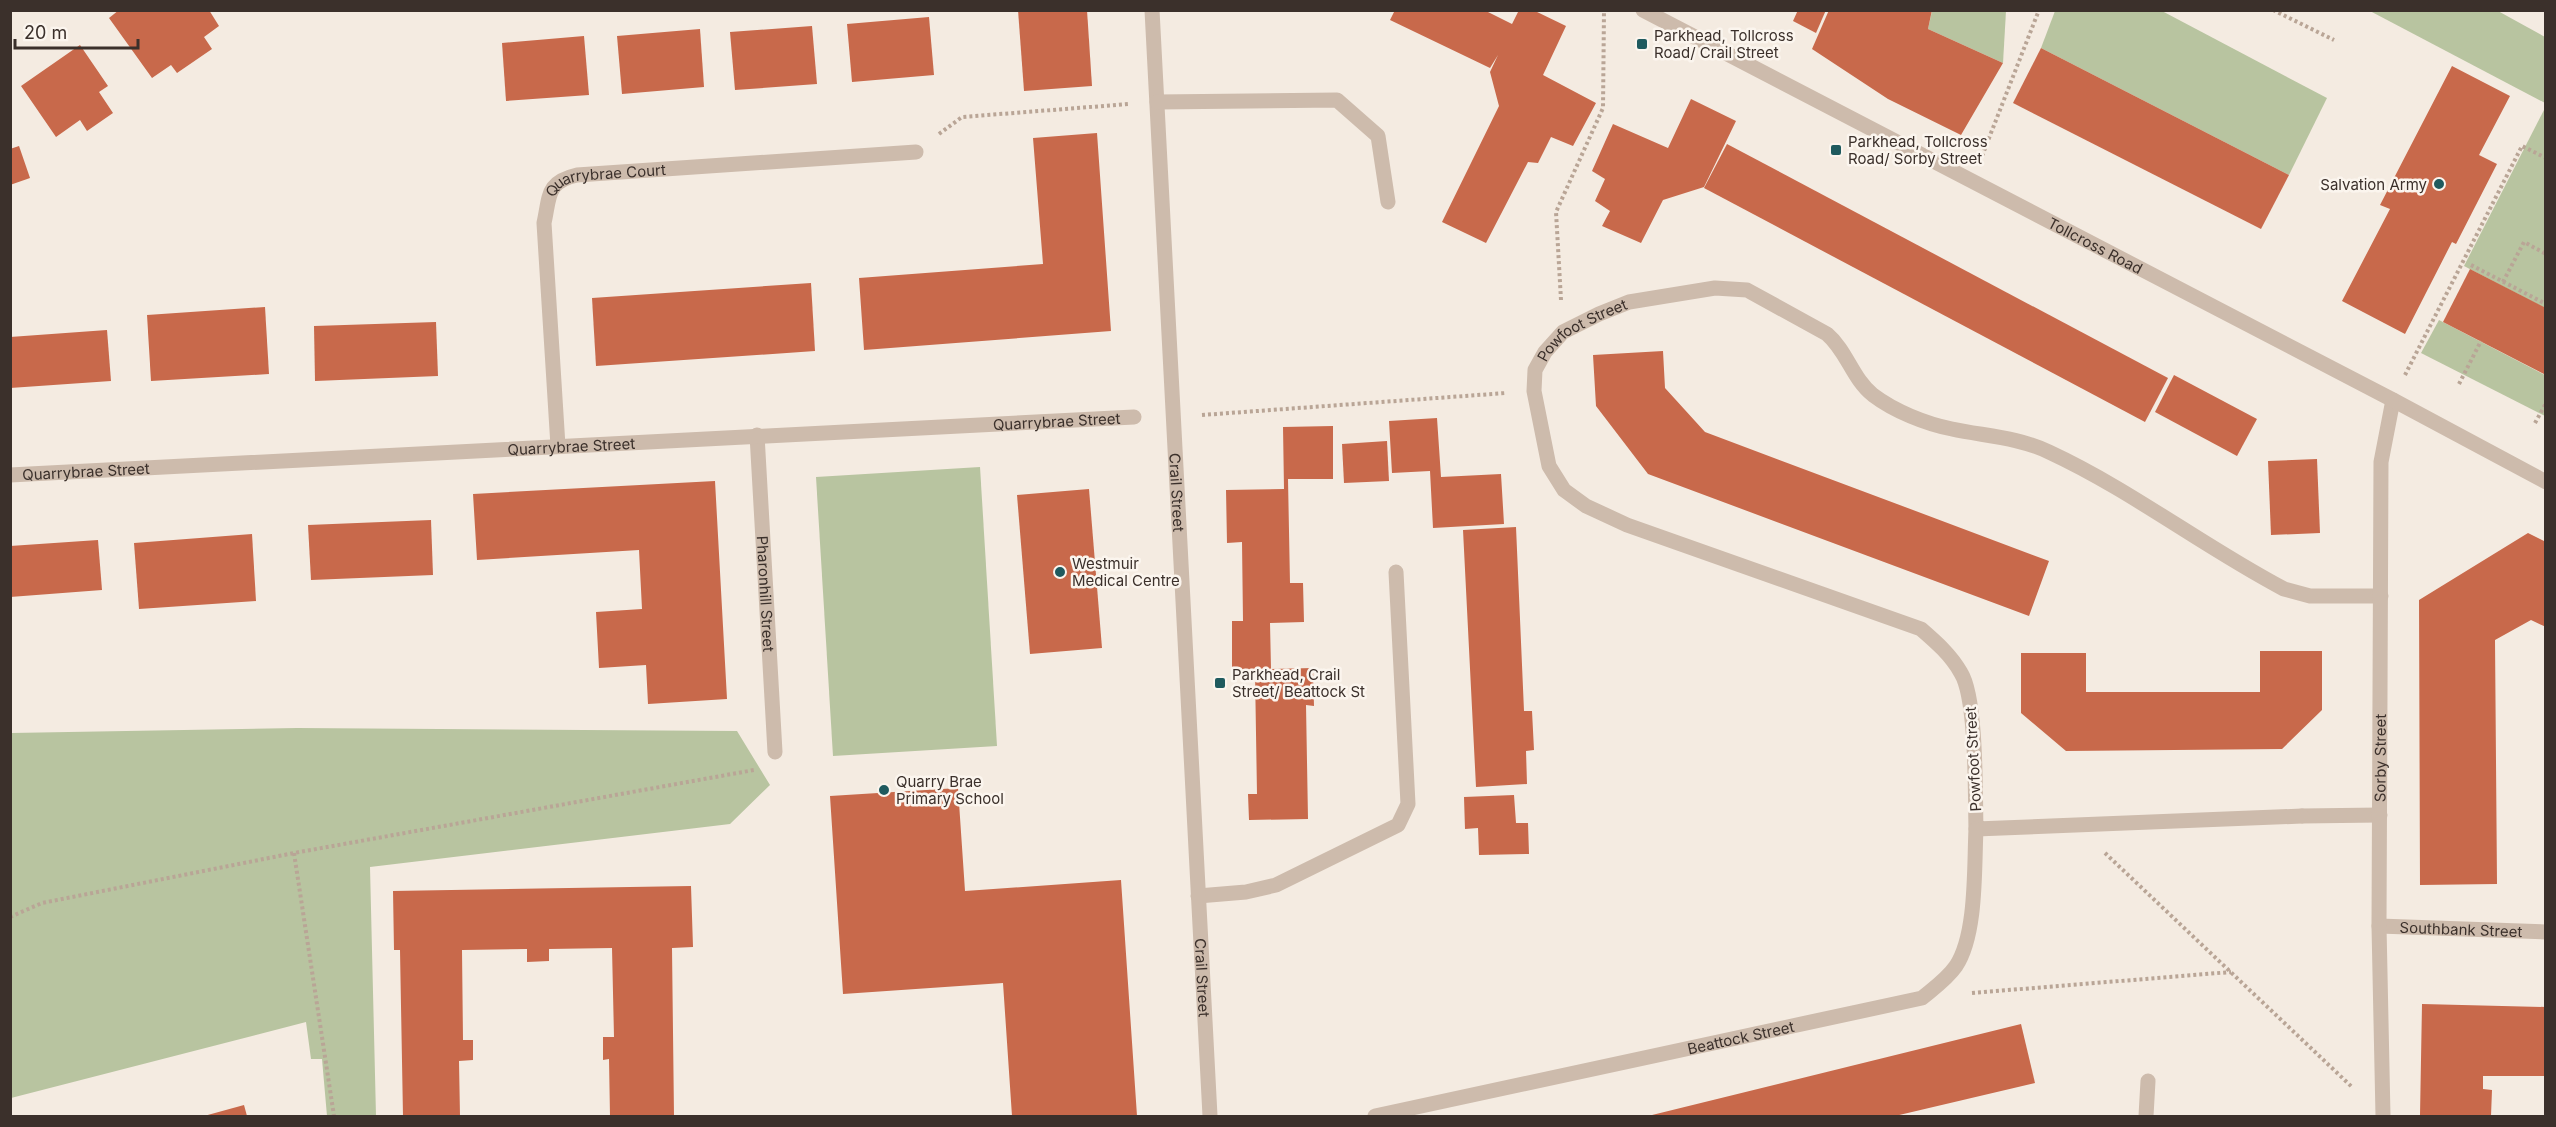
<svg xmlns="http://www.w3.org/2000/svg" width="2556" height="1127" viewBox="0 0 2556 1127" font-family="Inter,sans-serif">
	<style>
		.green { fill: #b8c4a0 }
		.building { fill: #c8694b }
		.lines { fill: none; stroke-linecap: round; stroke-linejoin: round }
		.path { stroke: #b9a596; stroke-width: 4; stroke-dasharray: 3 3; stroke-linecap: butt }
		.service { stroke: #cdbbac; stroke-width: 15 }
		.pedestrian { stroke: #cdbbac; stroke-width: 15 }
		.minor { stroke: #cdbbac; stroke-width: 15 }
		.tertiary { stroke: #cdbbac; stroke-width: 15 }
		.poi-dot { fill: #1f5a5e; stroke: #fbf5ee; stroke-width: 2 }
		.labels { text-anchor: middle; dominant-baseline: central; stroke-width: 5; stroke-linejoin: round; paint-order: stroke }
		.poi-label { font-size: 15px; fill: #3b302b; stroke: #fbf5ee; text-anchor: start }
		.street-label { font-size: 15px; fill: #3b302b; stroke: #fbf5ee }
	</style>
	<rect width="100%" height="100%" fill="#f4ebe1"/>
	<g class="green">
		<path d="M1932,11H2006L2003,63L1928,29Z"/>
		<path d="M2055,11H2162L2327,98L2289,175L2041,48Z"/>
		<path d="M2370,11H2498L2545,37V103Z"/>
		<path d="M2545,108V308L2464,266Z"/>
		<path d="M2439,320L2545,375V416L2421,353Z"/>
		<path d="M980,467L997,746L833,756L816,477Z"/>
		<path d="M297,728L737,731L770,785L730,824L370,867L376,1116H327L322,1059H311L306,1022L11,1098V733Z"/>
	</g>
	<g class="building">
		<path d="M119,10H209L219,26L204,37L212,49L177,73L171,65L152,78L109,18Z"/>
		<path d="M1018,10H1087L1092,86L1024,91Z"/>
		<path d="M1395,10H1484L1512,24L1519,10H1533L1566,26L1543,75L1596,103L1573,146L1551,137L1538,163L1528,162L1486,243L1442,222L1499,106L1490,72L1498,55L1490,68L1390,20Z"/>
		<path d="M1798,10H1826L1816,33L1793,21Z"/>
		<path d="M1829,10H1932L1928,29L2003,63L1961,135L1888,99L1812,49Z"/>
		<path d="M929,17L934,75L852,82L847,24Z"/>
		<path d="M812,26L817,84L735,90L730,32Z"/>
		<path d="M700,29L704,87L622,94L617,36Z"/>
		<path d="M584,36L589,95L506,101L502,43Z"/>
		<path d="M80,45L108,86L99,92L113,113L87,131L80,120L56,137L21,86Z"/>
		<path d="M2041,48L2289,175L2261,229L2013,103Z"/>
		<path d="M2452,66L2510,96L2479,155L2497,164L2456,244L2452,242L2405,334L2342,301L2390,209L2380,205Z"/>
		<path d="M1691,99L1736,121L1704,187L1663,200L1641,243L1602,226L1610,211L1595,201L1605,179L1592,171L1613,124L1668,148Z"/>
		<path d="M1097,133L1111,331L864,350L859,278L1043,264L1033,138Z"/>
		<path d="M1727,144L2168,378L2145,422L1704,188Z"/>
		<path d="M19,146L30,178L10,185V149Z"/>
		<path d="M2470,269L2546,308V375L2443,322Z"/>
		<path d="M811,283L815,351L596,366L592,298Z"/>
		<path d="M265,307L269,374L151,381L147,315Z"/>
		<path d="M436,322L438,376L315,381L314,326Z"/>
		<path d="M107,330L111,381L10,388V337Z"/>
		<path d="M1663,351L1665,388L1705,432L2049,561L2029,616L1648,474L1596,406L1593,355Z"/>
		<path d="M2174,375L2257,419L2237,456L2155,412Z"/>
		<path d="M1437,418L1441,477L1501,474L1504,524L1433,528L1430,471L1392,473L1389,421Z"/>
		<path d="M1333,426V479H1288L1290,583H1303L1304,622L1270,623L1271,669L1313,668L1314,706L1306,705L1308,819L1249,820L1248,794H1257L1255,672H1232V621H1243L1242,542L1227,543L1226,490L1284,489L1283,427Z"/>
		<path d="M1387,441L1389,481L1344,483L1342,444Z"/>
		<path d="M2317,459L2320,533L2271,535L2268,461Z"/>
		<path d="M715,481L727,699L648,704L646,665L599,668L596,612L642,609L639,550L477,560L473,494Z"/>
		<path d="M1089,489L1102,648L1030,654L1017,495Z"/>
		<path d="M431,520L433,575L311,580L308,525Z"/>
		<path d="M1516,527L1524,711H1532L1534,750L1526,751L1527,784L1476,787L1463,530Z"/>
		<path d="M2528,533L2546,542V627L2531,620L2495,640L2497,884L2420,885L2419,600Z"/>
		<path d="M252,534L256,601L139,609L134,543Z"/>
		<path d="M98,540L102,590L10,597V546Z"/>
		<path d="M2260,651H2322V710L2282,749L2066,751L2021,713V653H2086V692H2260Z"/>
		<path d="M958,788L965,891L1121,880L1137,1116H1012L1003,983L843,994L830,796Z"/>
		<path d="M1514,795L1516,823H1528L1529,854L1479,855L1478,828L1465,829L1464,797Z"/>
		<path d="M691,886L693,947L672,948L674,1116H610L609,1059L603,1060V1037H614L612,948L549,949V961L527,962V949L462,950L463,1040H473V1060L459,1061L460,1116H403L400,950H394L393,891Z"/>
		<path d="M2422,1004L2546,1007V1076H2483V1089L2492,1090L2491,1116H2420Z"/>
		<path d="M2021,1024L2035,1083L1895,1116H1648Z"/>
		<path d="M244,1105L247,1116H204Z"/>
	</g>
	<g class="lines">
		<g class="path">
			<path d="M2273,10L2334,40"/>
			<path d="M939,134L962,117L1129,104"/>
			<path d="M1982,156L2039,10"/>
			<path d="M2471,265L2546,304"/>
			<path d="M2503,282L2524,242L2546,254"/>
			<path d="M1561,300L1556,212L1603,108L1604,10"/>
			<path d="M2405,375L2522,146L2546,158"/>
			<path d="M2459,384L2481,341"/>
			<path d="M1202,415L1506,393"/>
			<path d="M2535,423L2546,403"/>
			<path d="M294,853L334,1116"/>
			<path d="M2105,853L2352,1087"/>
			<path d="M10,917L42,903L294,853L754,770"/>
			<path d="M1972,993L2231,972"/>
		</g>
		<g class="service">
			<path d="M1198,896L1246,892L1276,885L1398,825L1408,804L1396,572"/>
			<path d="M2146,1116L2148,1081"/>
		</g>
		<path class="pedestrian" d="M2302,816L2380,815"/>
		<g class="minor">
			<path id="s1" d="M1152,10L1210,1116"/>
			<path d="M1157,102L1337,100L1378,136L1388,202"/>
			<path id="s2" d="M757,435L775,752"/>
			<path id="s3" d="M558,446L544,223C550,196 546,182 577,175L916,152"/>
			<path id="s4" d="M10,475L1134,417"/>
			<path id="s5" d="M2302,816L1976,829C1975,795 1977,699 1961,673C1951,655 1936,642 1921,629L1627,525L1586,506L1564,490L1549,466L1534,391L1535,370L1545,352L1563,332L1599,314L1629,302L1715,288L1747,290L1827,334C1847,351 1852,378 1873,395C1894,411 1926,424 1952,429C1984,436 2018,437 2049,452C2131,490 2204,547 2284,589L2310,596H2381"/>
			<path id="s6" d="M2379,926L2546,932"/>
			<path id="s7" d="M1375,1116L1922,998C1934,988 1947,979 1956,966C1977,934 1974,868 1976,829"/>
			<path id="s8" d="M2383,1116L2379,926L2381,462L2393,400"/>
		</g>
		<path class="tertiary" id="s9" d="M1643,10L2393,400L2546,482"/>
	</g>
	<g class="poi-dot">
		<rect x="1636" y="38" width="12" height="12" rx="3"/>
		<rect x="1830" y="144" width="12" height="12" rx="3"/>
		<circle cx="2439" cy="184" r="6"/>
		<circle cx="1060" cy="572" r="6"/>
		<rect x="1214" y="677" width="12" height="12" rx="3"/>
		<circle cx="884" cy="790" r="6"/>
	</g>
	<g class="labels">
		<g class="poi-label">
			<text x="1654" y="35">Parkhead, Tollcross<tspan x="1654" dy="17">Road/ Crail Street</tspan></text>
			<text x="1848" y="141">Parkhead, Tollcross<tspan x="1848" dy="17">Road/ Sorby Street</tspan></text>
			<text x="2427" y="184" text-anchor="end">Salvation Army</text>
			<text x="1072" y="563">Westmuir<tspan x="1072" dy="17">Medical Centre</tspan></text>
			<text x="1232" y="674">Parkhead, Crail<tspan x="1232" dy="17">Street/ Beattock St</tspan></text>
			<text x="896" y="781">Quarry Brae<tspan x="896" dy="17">Primary School</tspan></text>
		</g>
		<g class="street-label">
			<text stroke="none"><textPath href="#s3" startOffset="314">Quarrybrae Court</textPath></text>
			<text stroke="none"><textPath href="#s9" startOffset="510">Tollcross Road</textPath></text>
			<text stroke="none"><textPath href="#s5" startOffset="1118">Powfoot Street</textPath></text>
			<text stroke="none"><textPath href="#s4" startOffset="1048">Quarrybrae Street</textPath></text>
			<text stroke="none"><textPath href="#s4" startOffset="562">Quarrybrae Street</textPath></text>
			<text stroke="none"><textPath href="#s4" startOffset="76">Quarrybrae Street</textPath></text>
			<text stroke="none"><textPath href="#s1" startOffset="483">Crail Street</textPath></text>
			<text stroke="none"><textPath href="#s2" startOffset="159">Pharonhill Street</textPath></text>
			<text stroke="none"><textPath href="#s8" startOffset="358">Sorby Street</textPath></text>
			<text transform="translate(1973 759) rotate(-93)">Powfoot Street</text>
			<text stroke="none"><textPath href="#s6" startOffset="82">Southbank Street</textPath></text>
			<text stroke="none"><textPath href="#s1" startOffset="969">Crail Street</textPath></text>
			<text stroke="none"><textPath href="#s7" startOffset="374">Beattock Street</textPath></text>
		</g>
	</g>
	<rect width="2556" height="1127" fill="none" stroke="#3b302b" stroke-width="24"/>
	<path d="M15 39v9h123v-9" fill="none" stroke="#3b302b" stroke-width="3"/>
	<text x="24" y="39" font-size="18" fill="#3b302b" stroke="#fbf5ee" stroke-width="4.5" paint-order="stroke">20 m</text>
</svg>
